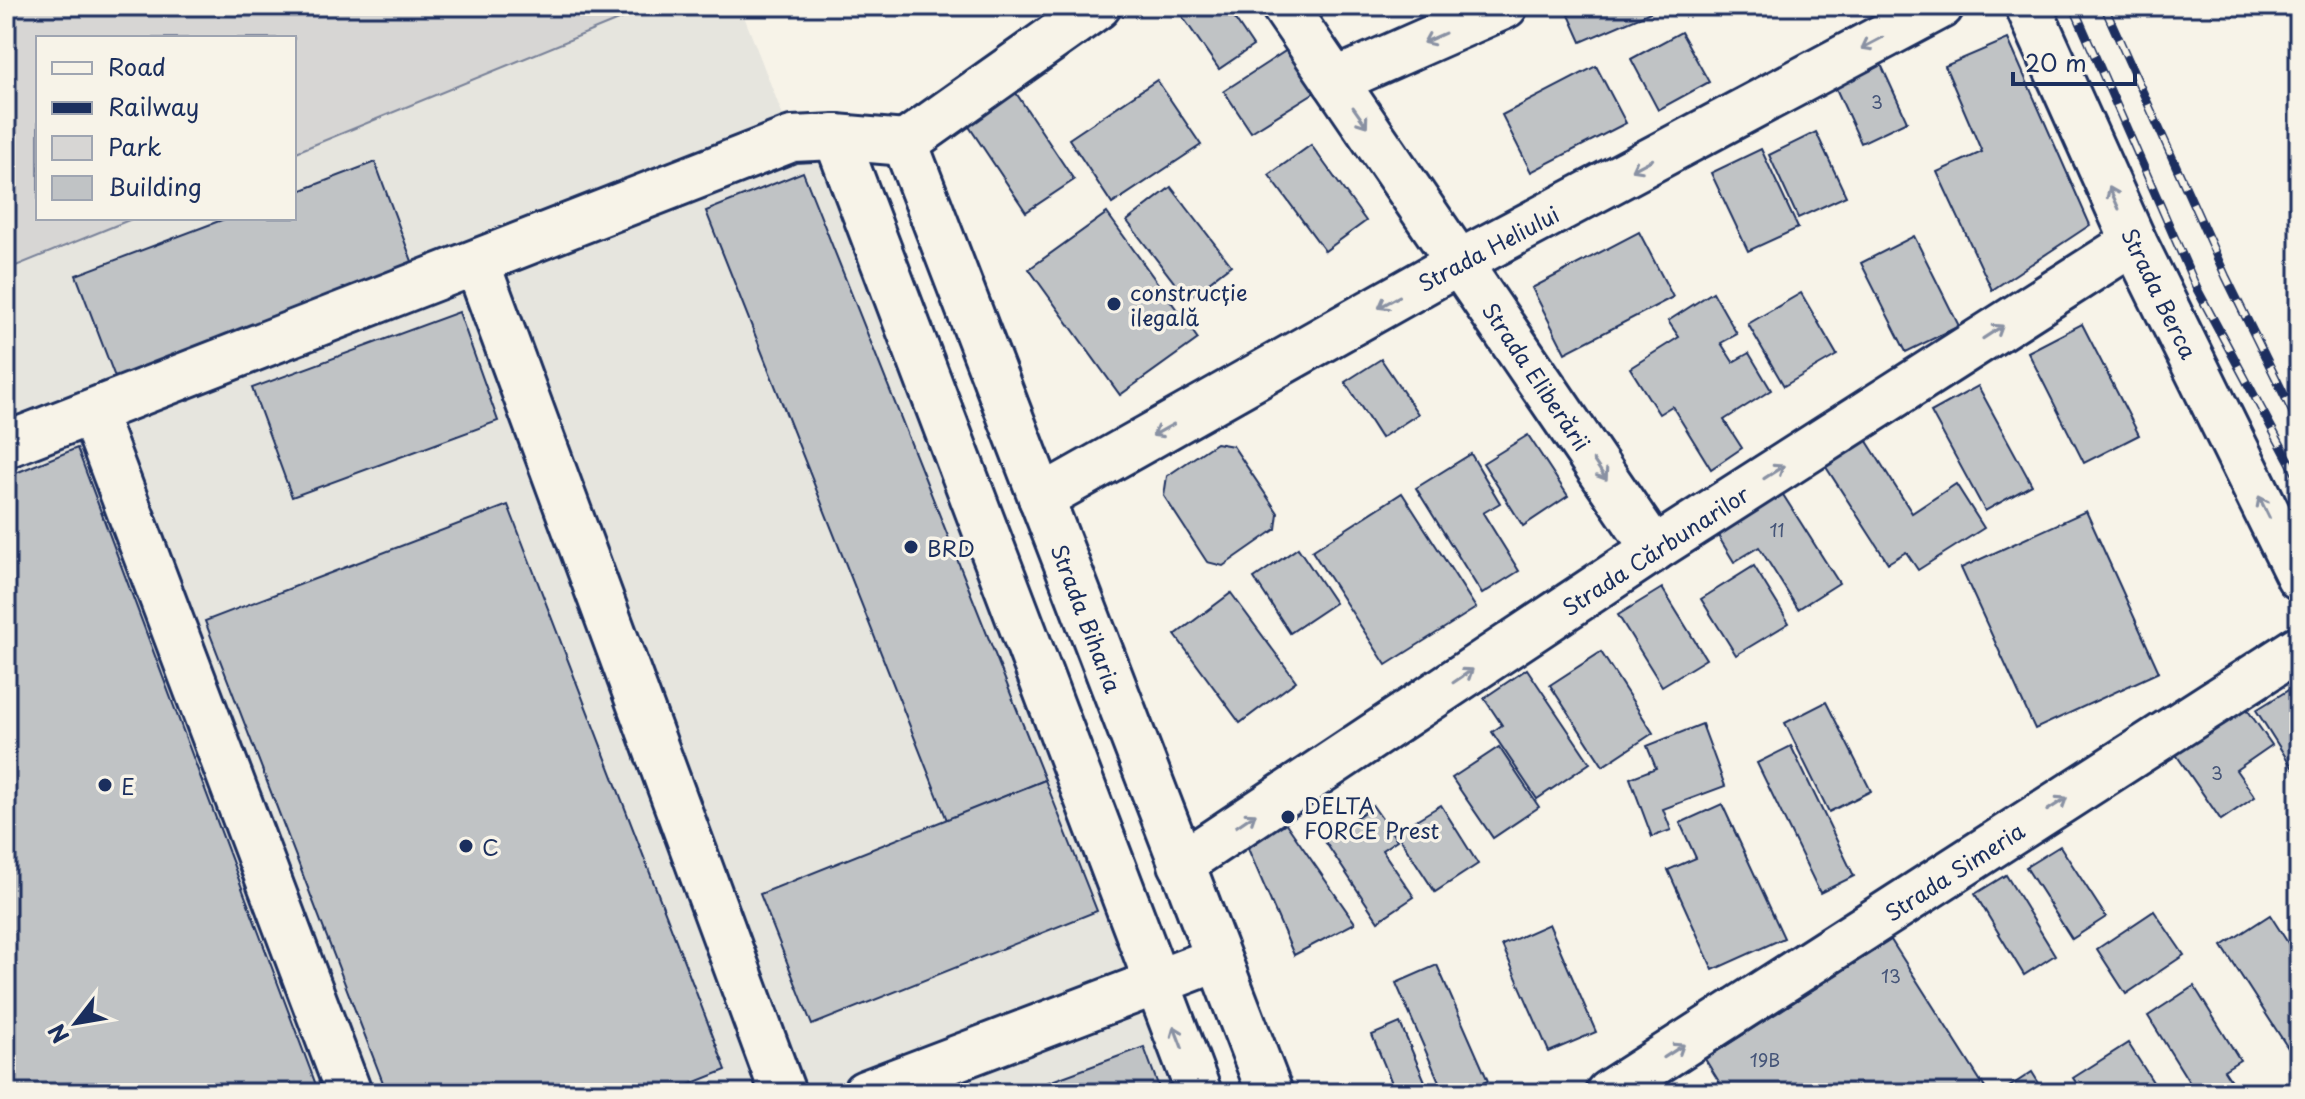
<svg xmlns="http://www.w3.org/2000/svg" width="2305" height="1099" viewBox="0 0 2305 1099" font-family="'Playpen Sans',sans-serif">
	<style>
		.built { fill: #e6e5de }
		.green { fill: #d7d6d4; stroke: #798299; stroke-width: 2 }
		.building { fill: #c0c3c5; stroke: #1b2f5e; stroke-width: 2 }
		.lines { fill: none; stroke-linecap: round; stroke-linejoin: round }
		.minor-casing { stroke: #1b2f5e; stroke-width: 50 }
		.minor { stroke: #f7f3e8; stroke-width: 44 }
		.rail-casing { stroke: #1b2f5e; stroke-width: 9 }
		.rail { stroke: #f7f3e8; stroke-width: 6; stroke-dasharray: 18; stroke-linecap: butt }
		.oneway { stroke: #8991a3 }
		.poi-dot { fill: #1b2f5e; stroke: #f7f3e8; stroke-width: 3 }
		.labels { text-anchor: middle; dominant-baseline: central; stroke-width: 7; stroke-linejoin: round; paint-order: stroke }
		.number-label { font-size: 18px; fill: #445478 }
		.street-label { font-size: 22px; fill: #1b2f5e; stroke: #f7f3e8 }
		.poi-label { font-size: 22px; fill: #1b2f5e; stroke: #f7f3e8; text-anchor: start }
	</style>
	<rect width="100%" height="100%" fill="#f7f3e8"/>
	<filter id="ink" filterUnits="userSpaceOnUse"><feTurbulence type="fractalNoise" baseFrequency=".0125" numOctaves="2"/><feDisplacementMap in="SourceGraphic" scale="16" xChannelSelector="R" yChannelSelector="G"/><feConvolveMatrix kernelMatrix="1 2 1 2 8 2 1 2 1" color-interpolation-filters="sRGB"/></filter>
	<g filter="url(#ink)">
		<path class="built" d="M653,6H740L792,139L836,137L1219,1093H6V271L135,218H294V153Z"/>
		<path class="green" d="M6,6H652L294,153V38H38V218H134L6,270Z"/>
		<g class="building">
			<path d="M1175,6H1226L1253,46L1219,69Z"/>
			<path d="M1565,6H1659L1660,8L1581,42Z"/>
			<path d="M1681,32L1709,82L1658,110L1631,59Z"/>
			<path d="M2008,39L2090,225L1992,290L1937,172L1982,152L1945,66Z"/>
			<path d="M1287,50L1315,92L1251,132L1224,91Z"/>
			<path d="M1879,60L1907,121L1861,143L1833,82Z"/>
			<path d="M1596,66L1626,123L1531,172L1502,115Z"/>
			<path d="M1157,80L1201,145L1112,204L1069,139Z"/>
			<path d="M1012,87L1074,180L1026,212L964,119Z"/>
			<path d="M1816,132L1846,196L1798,218L1769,155Z"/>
			<path d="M1311,145L1366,221L1325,251L1269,175Z"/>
			<path d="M1761,149L1798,228L1748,251L1711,173Z"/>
			<path d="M375,162L416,272L118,385L76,275L227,218H294V193Z"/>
			<path d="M803,172L1045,780L947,820L706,211Z"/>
			<path d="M1171,187L1231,265L1187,299L1127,221Z"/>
			<path d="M1107,213L1198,339L1120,395L1029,269Z"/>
			<path d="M1639,232L1673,297L1565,353L1532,288Z"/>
			<path d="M1914,236L1959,326L1906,352L1861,263Z"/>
			<path d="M1713,292L1737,334L1721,343L1733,362L1749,353L1771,390L1724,420L1742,448L1711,469L1672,406L1659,414L1630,368L1679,337L1668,321Z"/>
			<path d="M1801,293L1837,355L1784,386L1748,324Z"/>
			<path d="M459,312L498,421L292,497L252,388Z"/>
			<path d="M2082,324L2139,435L2084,463L2028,352Z"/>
			<path d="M1381,359L1418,414L1381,438L1345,382Z"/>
			<path d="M1978,386L2032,485L1985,511L1931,412Z"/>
			<path d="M1528,435L1568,496L1523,526L1483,463Z"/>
			<path d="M1865,438L1912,513L1956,484L1984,528L1918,570L1906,552L1888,563L1824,464Z"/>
			<path d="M1216,443L1233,446L1278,513L1276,529L1223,566L1207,562L1164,496L1167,476Z"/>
			<path d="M77,448L319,1093H6V477Z"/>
			<path d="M1471,454L1500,503L1483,513L1519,571L1482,594L1416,488Z"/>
			<path d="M1780,490L1839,583L1798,609L1759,547L1734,562L1715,531Z"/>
			<path d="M1402,493L1476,608L1386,665L1312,551Z"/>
			<path d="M508,505L726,1070L668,1093H387L205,621Z"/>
			<path d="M2086,511L2159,672L2035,729L1961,568Z"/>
			<path d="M1298,548L1335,603L1290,633L1254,578Z"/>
			<path d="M1754,566L1789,623L1736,655L1701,599Z"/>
			<path d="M1662,588L1706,659L1662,686L1618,615Z"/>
			<path d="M1231,593L1296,681L1240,723L1175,635Z"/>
			<path d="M1601,652L1653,733L1603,766L1550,685Z"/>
			<path d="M1527,669L1590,763L1537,799L1492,732L1502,725L1484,698Z"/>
			<path d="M2298,684L2299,685V778L2256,710Z"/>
			<path d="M1826,702L1871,791L1829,812L1785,723Z"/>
			<path d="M2244,705L2272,745L2236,770L2255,797L2221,820L2175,753Z"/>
			<path d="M1702,724L1725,786L1663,809L1671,830L1652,837L1630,778L1656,768L1647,746Z"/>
			<path d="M1791,746L1854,876L1820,893L1757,763Z"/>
			<path d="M1499,747L1539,807L1493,838L1452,778Z"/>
			<path d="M1045,780L1097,911L812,1025L760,894Z"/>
			<path d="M1722,804L1784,938L1713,970L1668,870L1696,858L1680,823Z"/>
			<path d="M1441,805L1478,864L1435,892L1396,832Z"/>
			<path d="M1373,806L1397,840L1382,850L1414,897L1378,921L1324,840Z"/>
			<path d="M1285,822L1355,923L1294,955L1246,844Z"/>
			<path d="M2060,846L2106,917L2072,939L2026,867Z"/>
			<path d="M2006,875L2055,955L2024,975L1975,894Z"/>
			<path d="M2154,911L2184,955L2126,994L2097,949Z"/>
			<path d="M2270,915L2299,960V1065L2222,946Z"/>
			<path d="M1549,924L1596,1032L1549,1052L1502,945Z"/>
			<path d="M1891,940L1985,1088L1977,1093H1726L1705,1059Z"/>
			<path d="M1437,965L1488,1081L1460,1093H1444L1396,983Z"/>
			<path d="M2194,986L2240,1060L2224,1070L2239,1093H2196L2148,1016Z"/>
			<path d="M1400,1023L1430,1093H1396L1372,1035Z"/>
			<path d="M2128,1043L2160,1093H2083L2073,1078Z"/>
			<path d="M1144,1047L1161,1093H1019Z"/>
			<path d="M2032,1072L2045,1093H2000Z"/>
		</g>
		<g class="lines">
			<defs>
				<g id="minor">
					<path d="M1284,6L1654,549"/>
					<path d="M2028,6L2134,242L2299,577"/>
					<path d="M1335,81L1505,6"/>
					<path d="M836,137L1199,1093"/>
					<path d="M905,143L1270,1093"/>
					<path d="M905,143L1098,6"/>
					<path d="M477,263L783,1093"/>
					<path d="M92,412L349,1093"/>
					<path d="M6,445L792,139L836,137L905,143"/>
					<path d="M1041,498L1460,262L1941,6"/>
					<path d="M1181,864L1654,549L2134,242"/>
					<path d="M865,1093L1218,959"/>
					<path d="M1608,1093L2299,648"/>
				</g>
			</defs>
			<use href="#minor" class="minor-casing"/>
			<use href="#minor" class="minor"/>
			<defs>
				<g id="rail">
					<path d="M2073,6L2197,289L2299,479"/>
					<path d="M2104,6L2226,277L2299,425"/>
				</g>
			</defs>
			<use href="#rail" class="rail-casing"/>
			<use href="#rail" class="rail"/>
		</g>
		<defs><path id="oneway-shaft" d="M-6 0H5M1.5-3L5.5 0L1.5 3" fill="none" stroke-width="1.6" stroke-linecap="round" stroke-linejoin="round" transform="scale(2)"/></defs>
		<g class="oneway">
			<use href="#oneway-shaft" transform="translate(1434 38) rotate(156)"/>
			<use href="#oneway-shaft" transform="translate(1872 43) rotate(152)"/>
			<use href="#oneway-shaft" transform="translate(1360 117) rotate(55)"/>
			<use href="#oneway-shaft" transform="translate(1642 165) rotate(152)"/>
			<use href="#oneway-shaft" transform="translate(2114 198) rotate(-114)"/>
			<use href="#oneway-shaft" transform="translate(1389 302) rotate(151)"/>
			<use href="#oneway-shaft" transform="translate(1993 332) rotate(-33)"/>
			<use href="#oneway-shaft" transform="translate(1163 430) rotate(151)"/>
			<use href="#oneway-shaft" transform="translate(1600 470) rotate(56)"/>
			<use href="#oneway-shaft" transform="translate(1774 472) rotate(-33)"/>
			<use href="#oneway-shaft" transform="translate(2264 507) rotate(-116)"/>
			<use href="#oneway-shaft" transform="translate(1463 676) rotate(-34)"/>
			<use href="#oneway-shaft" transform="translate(2057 804) rotate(-33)"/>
			<use href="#oneway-shaft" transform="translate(1246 820) rotate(-34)"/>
			<use href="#oneway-shaft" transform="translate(1178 1037) rotate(-111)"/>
			<use href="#oneway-shaft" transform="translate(1674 1051) rotate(-33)"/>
		</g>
	</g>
	<g class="poi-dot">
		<circle cx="1114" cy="304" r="8"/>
		<circle cx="911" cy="547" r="8"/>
		<circle cx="105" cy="785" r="8"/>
		<circle cx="1288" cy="817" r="8"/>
		<circle cx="466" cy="846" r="8"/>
	</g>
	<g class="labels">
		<g class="number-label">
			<text x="1877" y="101">3</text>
			<text x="1777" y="529">11</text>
			<text x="2217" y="772">3</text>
			<text x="1891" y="975">13</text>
			<text x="1765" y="1059">19B</text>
		</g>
		<g class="street-label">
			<text transform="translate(1488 248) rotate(-28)">Strada Heliului</text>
			<text transform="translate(2160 293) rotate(64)">Strada Berca</text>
			<text transform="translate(1537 376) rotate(56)">Strada Eliberării</text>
			<text transform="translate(1655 550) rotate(-33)">Strada Cărbunarilor</text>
			<text transform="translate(1087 618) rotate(69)">Strada Biharia</text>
			<text transform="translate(1954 871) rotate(-33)">Strada Simeria</text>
		</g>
		<g class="poi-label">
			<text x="1130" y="291">construcție<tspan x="1130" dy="25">ilegală</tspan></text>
			<text x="927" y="547">BRD</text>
			<text x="121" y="785">E</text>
			<text x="1304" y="804">DELTA<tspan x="1304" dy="25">FORCE Prest</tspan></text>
			<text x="482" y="846">C</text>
		</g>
	</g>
	<rect width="2305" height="1099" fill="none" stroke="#f7f3e8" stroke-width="32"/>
	<rect x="16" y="16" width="2273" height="1067" fill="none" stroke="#1b2f5e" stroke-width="3" filter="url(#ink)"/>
	<rect x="36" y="36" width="260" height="184" fill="#f7f3e8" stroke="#9fa5b1" stroke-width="2"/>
	<rect x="52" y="62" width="40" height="12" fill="#f7f3e8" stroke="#9fa5b1" stroke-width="2"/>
	<text x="108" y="76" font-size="24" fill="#1b2f5e">Road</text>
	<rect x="52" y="102" width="40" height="12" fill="#1b2f5e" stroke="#9fa5b1" stroke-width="2"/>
	<text x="108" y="116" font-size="24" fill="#1b2f5e">Railway</text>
	<rect x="52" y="136" width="40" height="24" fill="#d7d6d4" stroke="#9fa5b1" stroke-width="2"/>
	<text x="108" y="156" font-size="24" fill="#1b2f5e">Park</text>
	<rect x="52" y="176" width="40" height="24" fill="#c0c3c5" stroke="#9fa5b1" stroke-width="2"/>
	<text x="108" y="196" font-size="24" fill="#1b2f5e">Building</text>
	<g transform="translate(76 1023) rotate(239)" stroke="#f7f3e8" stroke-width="6" paint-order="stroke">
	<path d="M0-6L14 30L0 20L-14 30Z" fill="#1b2f5e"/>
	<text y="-12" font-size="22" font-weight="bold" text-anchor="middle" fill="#1b2f5e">N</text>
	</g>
	<path d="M2013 72v12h122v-12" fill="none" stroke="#1b2f5e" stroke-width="4"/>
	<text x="2025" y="72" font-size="24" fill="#1b2f5e" stroke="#f7f3e8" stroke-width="6" paint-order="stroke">20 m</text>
</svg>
